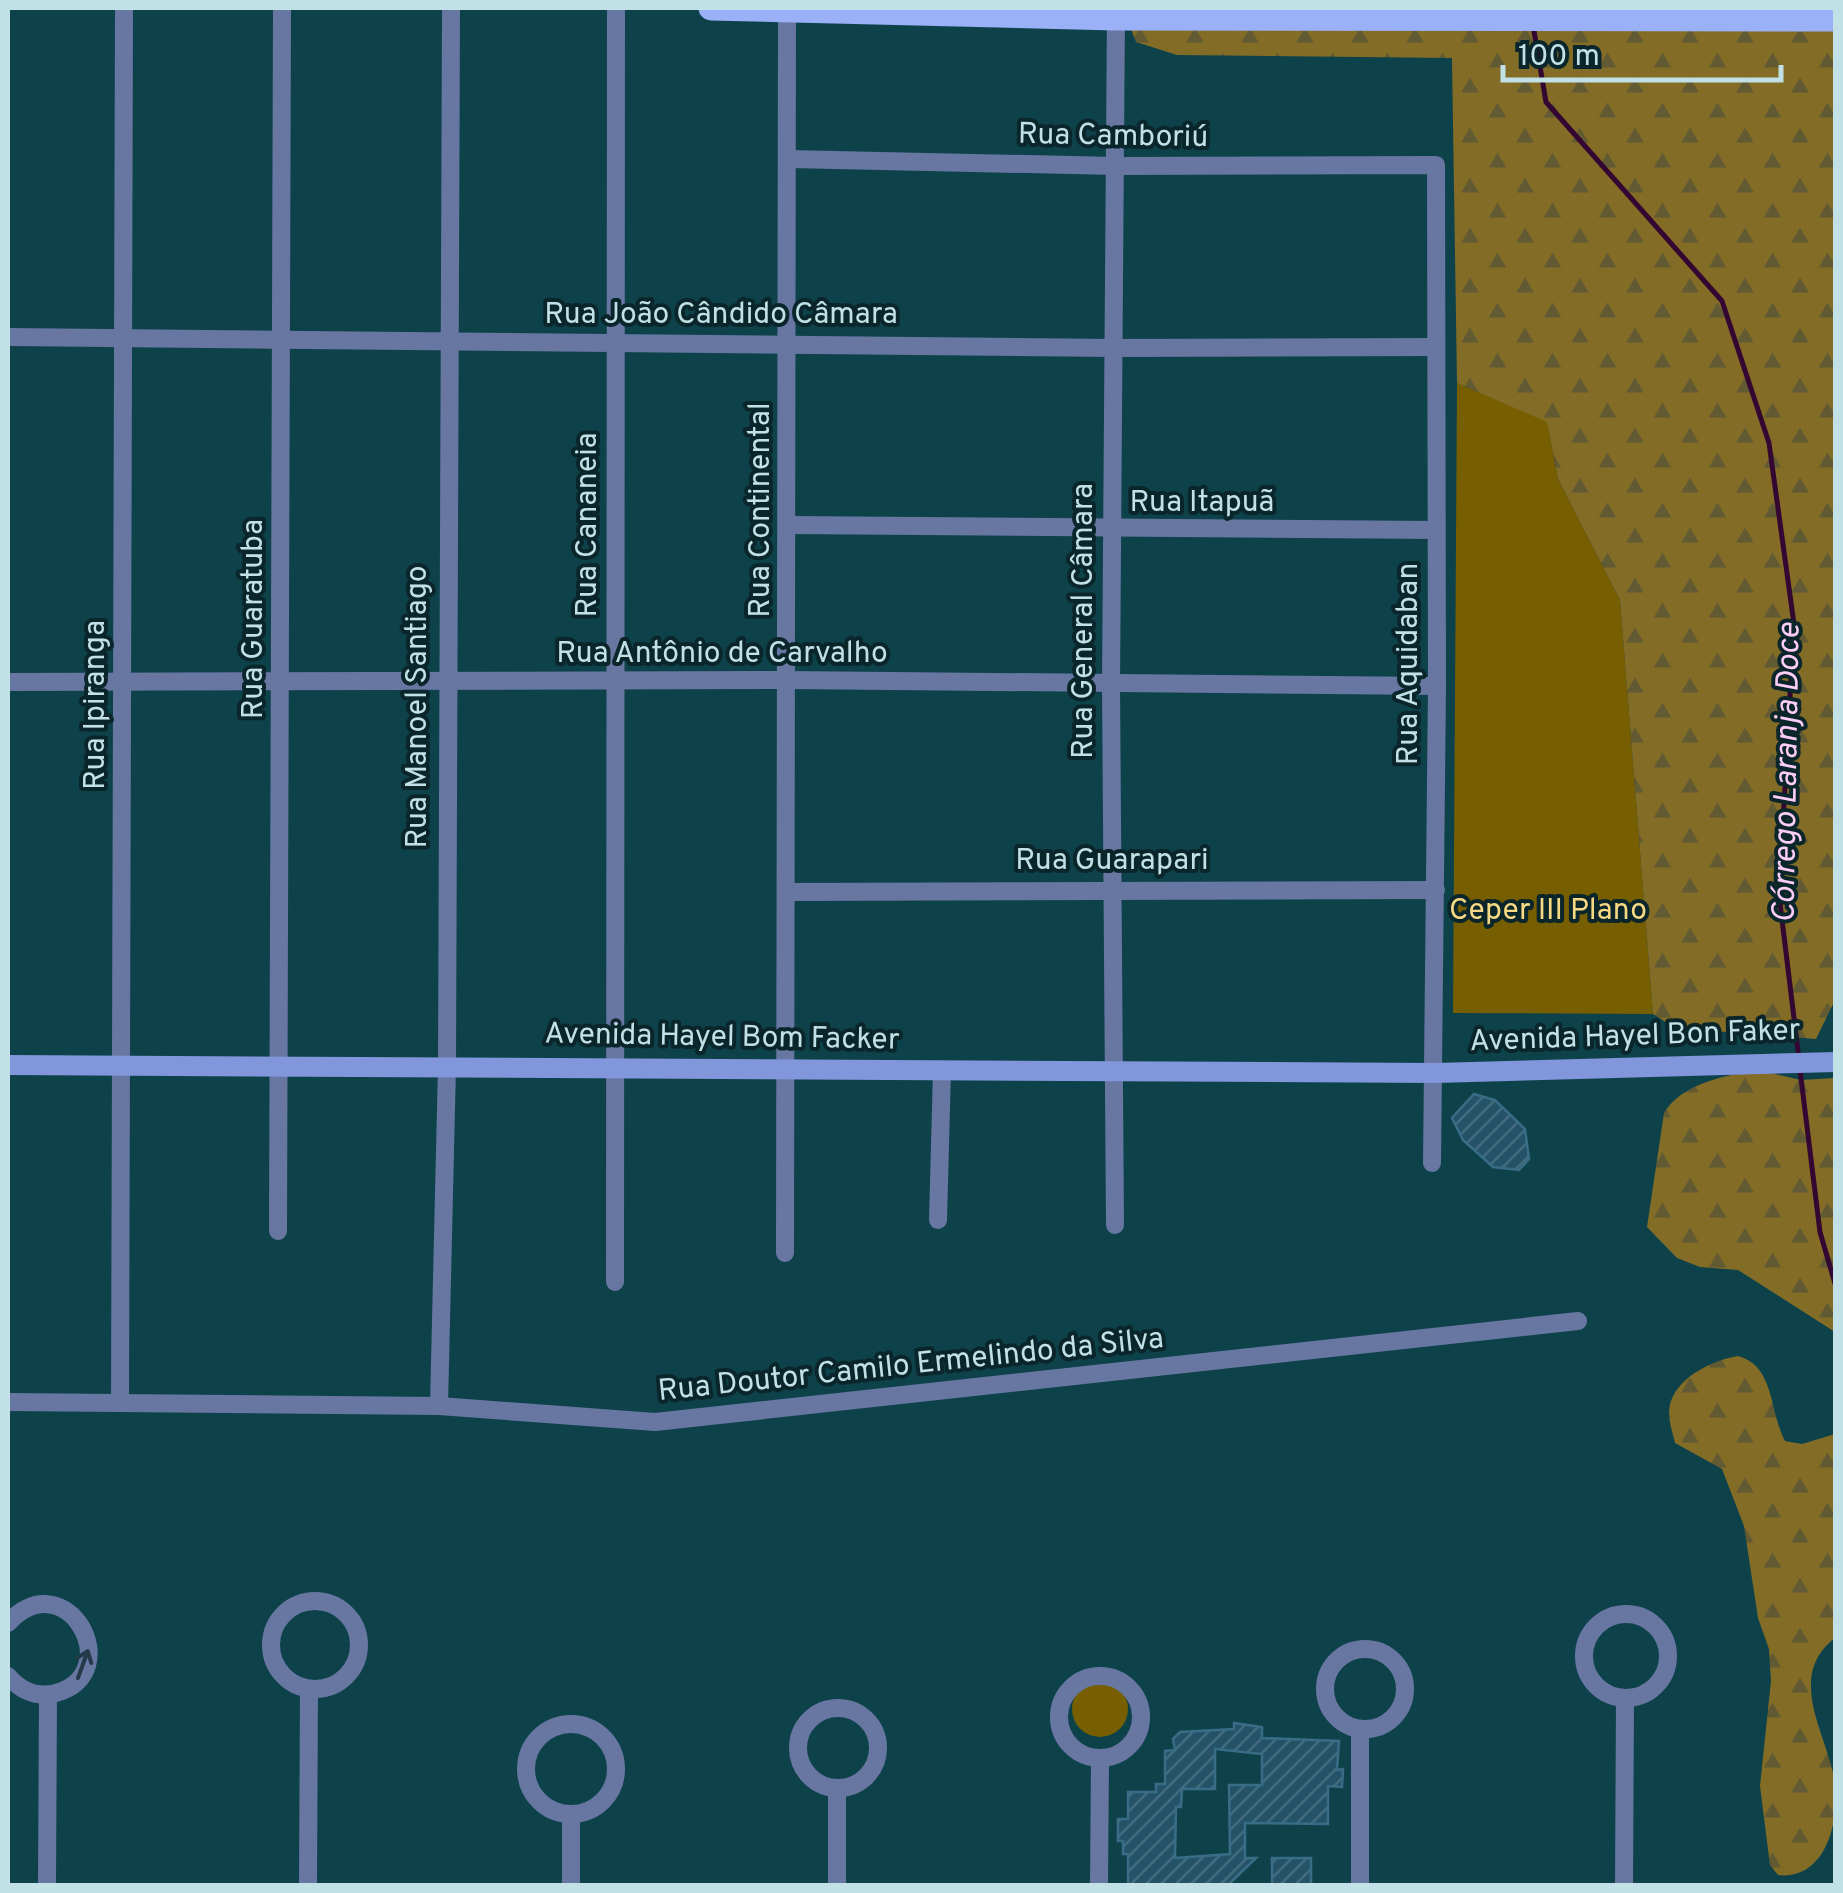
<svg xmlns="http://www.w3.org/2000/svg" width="1843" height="1893" viewBox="0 0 1843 1893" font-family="Overpass,sans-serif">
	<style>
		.green { fill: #775e00 }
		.forest { fill: url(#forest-firs) }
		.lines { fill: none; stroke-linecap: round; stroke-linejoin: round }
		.stream { stroke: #340632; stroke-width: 5 }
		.building { fill: url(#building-hatch); stroke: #396d86; stroke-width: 2.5; fill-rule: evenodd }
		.street { stroke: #6876a2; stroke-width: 18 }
		.secondary { stroke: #8196db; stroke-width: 20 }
		.primary { stroke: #9ab0f7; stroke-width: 25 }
		.oneway { stroke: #223a49 }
		.labels { text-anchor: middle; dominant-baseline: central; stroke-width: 8; stroke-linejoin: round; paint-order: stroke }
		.street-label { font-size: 30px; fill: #c1e1e7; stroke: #0b262b }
		.park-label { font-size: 30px; fill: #f8d983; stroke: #0b262b }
		.water-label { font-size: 32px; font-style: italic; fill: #fccdf6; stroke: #0b262b }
	</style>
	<defs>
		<pattern id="forest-firs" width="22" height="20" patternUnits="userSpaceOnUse" patternTransform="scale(2.5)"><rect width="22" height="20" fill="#836c25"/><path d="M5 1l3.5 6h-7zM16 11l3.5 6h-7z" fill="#625a33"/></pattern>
		<pattern id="building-hatch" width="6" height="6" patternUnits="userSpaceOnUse" patternTransform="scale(2.5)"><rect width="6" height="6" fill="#245368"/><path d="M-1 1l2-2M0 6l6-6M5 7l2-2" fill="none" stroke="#426b7e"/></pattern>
	</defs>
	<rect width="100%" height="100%" fill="#0e424b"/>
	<g class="green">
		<path d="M1457,383L1547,421L1558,479L1620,600L1653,1014L1453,1013Z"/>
		<circle cx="1100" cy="1709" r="28"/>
	</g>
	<g class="forest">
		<path d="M1123,8H1835L1836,998L1816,1039L1675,1028L1653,1014L1620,600L1558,479L1547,422L1457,383L1452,58L1177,55L1136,42Z"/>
		<path d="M1757,1070L1801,1080L1835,1078V1332L1738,1270L1700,1267L1677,1258L1647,1227L1664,1113C1682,1083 1725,1076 1757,1070Z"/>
		<path d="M1738,1356C1775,1366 1769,1411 1785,1441L1802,1444L1835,1434V1638C1784,1677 1829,1737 1835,1783C1840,1820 1826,1881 1778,1875L1770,1865L1760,1786L1771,1681L1769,1649L1758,1618L1744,1526L1722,1469L1675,1443C1672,1430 1666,1414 1671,1401C1680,1376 1713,1360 1738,1356Z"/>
	</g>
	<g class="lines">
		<g class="stream">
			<path d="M1534,31L1546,102L1722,301L1769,443L1794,624L1779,895L1799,1059"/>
			<path d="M1800,1070L1820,1232L1836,1287"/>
		</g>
	</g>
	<g class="building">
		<path d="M1474,1094L1495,1100L1525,1129L1529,1159L1519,1170L1493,1167L1463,1140L1452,1118Z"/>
		<path d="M1234,1723L1262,1727V1738L1339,1741L1337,1770L1343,1769L1342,1787L1328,1786V1824L1245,1823V1858H1256L1227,1886H1128V1854H1123V1841H1118V1819H1128V1792H1156V1784H1165V1751L1175,1750L1173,1739L1180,1732L1234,1729ZM1215,1749L1262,1754V1785H1229L1230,1854L1175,1858L1176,1807H1181L1182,1789H1215Z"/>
		<rect x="1272" y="1858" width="39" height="28"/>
	</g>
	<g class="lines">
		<g class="street">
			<path d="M789,159L1116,166L1436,165L1437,686L1432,1163"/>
			<path d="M8,337L1114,348L1435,347"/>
			<path d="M789,525L1436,530"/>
			<path d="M8,682L788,680L1437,686"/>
			<path d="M788,892L1436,890"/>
			<path d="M938,1220L942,1070"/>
			<path d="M1115,1225L1111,685L1116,10"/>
			<path d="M278,1231L282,8"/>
			<path d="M785,1253L787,8"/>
			<path d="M615,1282L616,8"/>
			<path d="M8,1402L439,1406L655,1422L1578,1321"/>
			<path d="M120,1402L124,8"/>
			<path d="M439,1406L447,1066L451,8"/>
			<circle cx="315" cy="1645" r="44"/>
			<circle cx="1626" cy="1656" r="42"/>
			<path d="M8,1623C67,1560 128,1673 56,1693C36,1698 20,1690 8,1676"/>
			<circle cx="1365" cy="1689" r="40"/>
			<circle cx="1100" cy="1717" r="41"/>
			<circle cx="838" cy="1748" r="40"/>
			<circle cx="571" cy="1769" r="45"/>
			<path d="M47,1886L48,1695"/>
			<path d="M308,1886L309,1689"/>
			<path d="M571,1886V1815"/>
			<path d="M837,1886V1789"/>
			<path d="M1099,1886L1100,1758"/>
			<path d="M1360,1886V1730"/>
			<path d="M1624,1886L1625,1699"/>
		</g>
		<path class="secondary" d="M8,1065L1435,1073L1836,1062"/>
		<path class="primary" d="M711,8L1115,18L1836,19"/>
	</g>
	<defs><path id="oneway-shaft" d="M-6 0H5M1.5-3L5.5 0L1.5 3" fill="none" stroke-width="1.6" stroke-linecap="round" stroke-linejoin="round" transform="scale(2.5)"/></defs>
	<use class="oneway" href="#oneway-shaft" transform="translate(83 1664) rotate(-70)"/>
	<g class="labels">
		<g class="street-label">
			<text transform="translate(1113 137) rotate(1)">Rua Camboriú</text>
			<text x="721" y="315">Rua João Cândido Câmara</text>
			<text x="1202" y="503">Rua Itapuã</text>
			<text transform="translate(761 510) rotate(-90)">Rua Continental</text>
			<text transform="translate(588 525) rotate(-90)">Rua Cananeia</text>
			<text transform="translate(254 619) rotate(-90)">Rua Guaratuba</text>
			<text transform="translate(1084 621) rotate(-90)">Rua General Câmara</text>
			<text x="722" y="654">Rua Antônio de Carvalho</text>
			<text transform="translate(1409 664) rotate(-90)">Rua Aquidaban</text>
			<text transform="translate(96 705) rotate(-90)">Rua Ipiranga</text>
			<text transform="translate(418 707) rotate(-90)">Rua Manoel Santiago</text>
			<text x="1112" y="861">Rua Guarapari</text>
			<text transform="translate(1635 1037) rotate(-2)">Avenida Hayel Bon Faker</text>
			<text transform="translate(722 1038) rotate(1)">Avenida Hayel Bom Facker</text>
			<text transform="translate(911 1366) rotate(-6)">Rua Doutor Camilo Ermelindo da Silva</text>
		</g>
		<g class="park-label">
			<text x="1548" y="911">Ceper III Plano</text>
		</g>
		<g class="water-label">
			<text transform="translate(1788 773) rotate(-89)">Córrego Laranja Doce</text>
		</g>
	</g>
	<rect width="1843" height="1893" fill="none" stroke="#c1e1e7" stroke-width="20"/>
	<path d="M1503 65v15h278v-15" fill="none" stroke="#c1e1e7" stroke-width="5"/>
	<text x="1518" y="65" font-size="30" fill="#c1e1e7" stroke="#0b262b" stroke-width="8" paint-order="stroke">100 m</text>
</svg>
